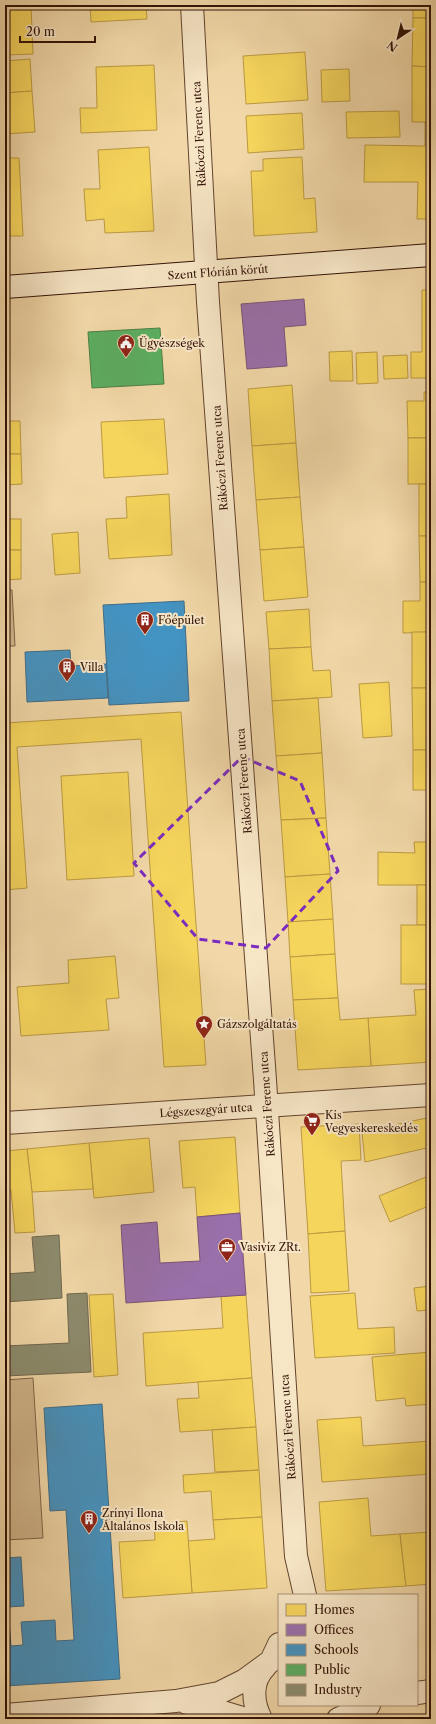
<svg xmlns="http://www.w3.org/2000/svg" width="436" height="1724" viewBox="0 0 436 1724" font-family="'Libre Caslon Text',serif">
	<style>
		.green { fill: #d1b68c; stroke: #826449 }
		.homes { fill: #f6d55c; stroke: #bb9a42 }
		.offices { fill: #9970ab; stroke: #7a547a }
		.schools { fill: #4393c3; stroke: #3e6c8a }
		.public { fill: #5aae61; stroke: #4e7f46 }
		.industry { fill: #8c8c6e; stroke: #71674f }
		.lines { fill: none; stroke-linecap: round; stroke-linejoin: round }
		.street-casing { stroke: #62442e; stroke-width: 24 }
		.secondary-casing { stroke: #321206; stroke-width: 24 }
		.street { stroke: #f7e6c6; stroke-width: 22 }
		.secondary { stroke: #f7e6c6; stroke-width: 22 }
		.marked { fill: none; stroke: #7b2cbf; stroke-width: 3; stroke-dasharray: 8 5; stroke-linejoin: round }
		.labels { text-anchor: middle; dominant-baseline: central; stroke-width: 4; stroke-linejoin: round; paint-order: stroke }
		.street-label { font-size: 11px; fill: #321206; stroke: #f7e6c6 }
		.poi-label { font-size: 11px; fill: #321206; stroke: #f7e6c6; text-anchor: start }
	</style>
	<rect width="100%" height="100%" fill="#f2d8a8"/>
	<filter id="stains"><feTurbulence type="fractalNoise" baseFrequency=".005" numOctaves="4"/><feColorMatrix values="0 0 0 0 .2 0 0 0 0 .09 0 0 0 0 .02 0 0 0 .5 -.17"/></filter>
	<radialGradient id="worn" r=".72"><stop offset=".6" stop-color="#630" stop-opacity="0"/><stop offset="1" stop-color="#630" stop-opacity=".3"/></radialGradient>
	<g class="green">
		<path d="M5,590H12L15,646H5Z"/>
		<path d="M33,1378L43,1538L5,1540V1380Z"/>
	</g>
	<g class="homes">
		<path d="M5,5H31L33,54L5,55Z"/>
		<path d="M90,5H146L147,19L91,22Z"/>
		<rect x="413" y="5" width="18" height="13"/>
		<path d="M413,18H431V67L412,66Z"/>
		<path d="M305,52L308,100L246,104L243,56Z"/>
		<path d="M30,59L32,91L5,93V61Z"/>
		<path d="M154,65L157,130L81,133L80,108H97L96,67Z"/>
		<path d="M412,66L431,67V122H412Z"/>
		<path d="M349,69L350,101L322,102L321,70Z"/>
		<path d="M32,91L35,132L5,134V93Z"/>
		<path d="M399,111L400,137L347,138L346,112Z"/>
		<path d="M302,113L304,149L248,153L246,116Z"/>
		<path d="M425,122H431V219H417L418,182H364L365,145L425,146Z"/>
		<path d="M149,147L154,231L105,233L104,219L86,221L84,189H100L98,150Z"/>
		<path d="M302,157L304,199L315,198L317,232L254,236L251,171H263V159Z"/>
		<path d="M5,158H19L23,236H5Z"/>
		<path d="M422,290H431V378H411V352H422Z"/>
		<path d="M352,351L353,381H330L329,352Z"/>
		<path d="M377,352L378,383L357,384L356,353Z"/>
		<path d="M407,355L408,378L384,379L383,356Z"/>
		<path d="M292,385L296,443L252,446L248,389Z"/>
		<path d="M424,392H431V438H408L407,401H424Z"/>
		<path d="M164,419L168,474L104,478L101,422Z"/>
		<path d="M5,421H20L21,454H5Z"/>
		<rect x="408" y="438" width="23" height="46"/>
		<path d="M296,443L300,497L256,500L252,446Z"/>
		<path d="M5,454H21L22,484L5,485Z"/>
		<rect x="419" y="484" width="12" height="52"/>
		<path d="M169,494L172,555L109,559L106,519L127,518L126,497Z"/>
		<path d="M300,497L304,547L260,550L256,500Z"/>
		<rect x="5" y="519" width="16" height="31"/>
		<path d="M78,532L80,573L55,575L52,534Z"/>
		<path d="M419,536H431V582H420Z"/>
		<path d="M304,547L308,597L264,601L260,550Z"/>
		<path d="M5,550H21V579L5,580Z"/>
		<path d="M420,582H431V632L403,633V601H420Z"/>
		<path d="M309,609L311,647L269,649L266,612Z"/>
		<rect x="412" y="632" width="19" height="56"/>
		<path d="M311,647L313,671L330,670L332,697L272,701L269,649Z"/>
		<path d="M389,682L392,736L363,738L359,684Z"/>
		<path d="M412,688H431V750H413Z"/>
		<path d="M318,698L322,753L276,756L272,701Z"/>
		<path d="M181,712L206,1065L164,1067L141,739L17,747L27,888L5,890V723Z"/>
		<rect x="413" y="750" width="18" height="40"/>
		<path d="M322,753L326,818L281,820L276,756Z"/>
		<path d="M128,772L134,876L67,880L61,776Z"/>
		<path d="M326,818L330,874L285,877L281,820Z"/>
		<path d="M414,842H431V885H378V852L415,853Z"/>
		<path d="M330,874L333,919L288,922L285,877Z"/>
		<rect x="417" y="885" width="14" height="40"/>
		<path d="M333,919L335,954L290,957L288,922Z"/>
		<rect x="401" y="925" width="30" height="59"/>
		<path d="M335,954L338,998L293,1000L290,957Z"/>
		<path d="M115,956L119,998L106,999L109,1030L21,1036L17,987L69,983L68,960Z"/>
		<path d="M431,989V1062L371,1066L368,1018L416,1015L414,990Z"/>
		<path d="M338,998L340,1020L368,1018L371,1066L298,1070L293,1000Z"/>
		<path d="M431,1117V1147L365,1162L362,1132Z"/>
		<path d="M359,1124L361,1160L341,1161L345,1231L308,1234L301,1127Z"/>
		<path d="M235,1137L240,1213L197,1217L195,1187L183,1188L179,1141Z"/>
		<path d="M149,1138L154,1192L94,1198L89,1143Z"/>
		<path d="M89,1143L93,1189L32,1192L27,1149Z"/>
		<path d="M27,1149L32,1192L35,1232L15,1233L11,1190L5,1191V1151Z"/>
		<path d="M431,1175V1205L390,1222L379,1196Z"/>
		<path d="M345,1231L349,1291L311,1293L308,1234Z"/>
		<path d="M431,1286V1310L417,1311L414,1288Z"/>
		<path d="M355,1293L358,1329L394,1327L395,1353L315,1358L310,1296Z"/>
		<path d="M113,1294L118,1375L94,1377L89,1295Z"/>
		<path d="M246,1295L252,1378L146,1386L143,1333L223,1328L221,1296Z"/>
		<path d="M431,1352V1404L406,1406L405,1398L376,1401L372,1357Z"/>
		<path d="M252,1378L256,1427L180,1432L177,1399L199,1398L198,1382Z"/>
		<path d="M361,1417L363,1446L431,1441V1474L322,1482L317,1420Z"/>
		<path d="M256,1427L259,1470L215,1472L212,1430Z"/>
		<path d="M259,1470L262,1517L213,1520L211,1491L184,1493L183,1475Z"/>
		<path d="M368,1498L371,1536L400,1534L406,1586L326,1591L319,1502Z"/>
		<path d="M262,1517L267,1588L192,1593L188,1541L215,1539L213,1520Z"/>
		<path d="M187,1521L192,1593L123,1598L119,1542L155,1540L154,1524Z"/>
		<path d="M431,1532V1584L406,1586L400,1534Z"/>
	</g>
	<g class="offices">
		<path d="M304,299L306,325L284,327L287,366L247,369L241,304Z"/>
		<path d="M240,1213L246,1295L126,1303L121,1225L157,1222L160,1263L200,1261L197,1217Z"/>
	</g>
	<g class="schools">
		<path d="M184,601L189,701L109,705L103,605Z"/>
		<path d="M70,650L71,666L106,664L108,698L27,702L25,652Z"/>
		<path d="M102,1404L120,1679L5,1686V1558L21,1557L24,1606L8,1607L11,1646L23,1645L21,1622L55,1620L56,1641L74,1640L66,1510L50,1511L44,1408Z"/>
	</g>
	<path class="public" d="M160,328L164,384L92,388L88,332Z"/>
	<g class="industry">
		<path d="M59,1235L62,1298L5,1302V1274L35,1272L32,1237Z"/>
		<path d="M87,1293L91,1372L5,1376V1346L69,1343L67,1294Z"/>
	</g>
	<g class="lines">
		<defs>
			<g id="street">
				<path d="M192,5L208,302L265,1080L296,1556L305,1595"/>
				<path d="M5,1123L431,1095"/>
				<path d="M417,1693L431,1691"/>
				<path d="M187,1703L199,1705L246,1719"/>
				<path d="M5,1715L176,1701L219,1693L245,1680L271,1661L279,1644"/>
				<path d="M261,1719C252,1702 251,1681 265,1667"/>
				<path d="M338,1719L369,1705"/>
			</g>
			<path id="secondary" d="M5,287L431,255"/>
		</defs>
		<use href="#street" class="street-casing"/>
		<use href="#secondary" class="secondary-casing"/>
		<use href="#street" class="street"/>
		<use href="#secondary" class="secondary"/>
	</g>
	<path class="marked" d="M242,757L300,781L338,871L266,948L198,939L134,863Z"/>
	<defs>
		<symbol id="civic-pin" viewBox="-11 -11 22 30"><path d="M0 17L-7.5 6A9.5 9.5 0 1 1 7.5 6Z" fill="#8f2418" stroke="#f7e6c6"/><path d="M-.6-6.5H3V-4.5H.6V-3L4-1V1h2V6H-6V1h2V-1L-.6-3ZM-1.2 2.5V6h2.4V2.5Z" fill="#fff"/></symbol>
		<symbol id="building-pin" viewBox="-11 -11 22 30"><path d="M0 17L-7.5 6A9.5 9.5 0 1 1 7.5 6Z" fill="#8f2418" stroke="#f7e6c6"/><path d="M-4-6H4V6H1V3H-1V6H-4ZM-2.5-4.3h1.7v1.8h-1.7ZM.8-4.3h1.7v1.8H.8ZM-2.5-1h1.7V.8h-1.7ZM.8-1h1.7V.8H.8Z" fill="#fff"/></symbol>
		<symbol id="sight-pin" viewBox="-11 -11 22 30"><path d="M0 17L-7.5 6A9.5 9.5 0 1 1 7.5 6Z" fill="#8f2418" stroke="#f7e6c6"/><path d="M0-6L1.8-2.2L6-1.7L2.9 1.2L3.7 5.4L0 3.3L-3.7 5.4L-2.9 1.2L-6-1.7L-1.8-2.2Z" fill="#fff"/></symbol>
		<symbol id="supermarket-pin" viewBox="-11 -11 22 30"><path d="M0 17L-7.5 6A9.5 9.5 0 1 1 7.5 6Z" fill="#8f2418" stroke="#f7e6c6"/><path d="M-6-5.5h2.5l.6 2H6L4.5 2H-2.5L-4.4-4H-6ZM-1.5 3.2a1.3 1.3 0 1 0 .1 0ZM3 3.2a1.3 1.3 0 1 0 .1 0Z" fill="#fff"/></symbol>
		<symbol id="office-pin" viewBox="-11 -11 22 30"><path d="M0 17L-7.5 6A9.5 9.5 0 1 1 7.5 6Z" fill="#8f2418" stroke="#f7e6c6"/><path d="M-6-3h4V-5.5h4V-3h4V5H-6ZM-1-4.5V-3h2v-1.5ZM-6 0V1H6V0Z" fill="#fff"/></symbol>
	</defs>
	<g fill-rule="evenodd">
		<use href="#civic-pin" x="116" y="333" width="20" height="27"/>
		<use href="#building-pin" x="135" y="610" width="20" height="27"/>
		<use href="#building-pin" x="57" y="657" width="20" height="27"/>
		<use href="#sight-pin" x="194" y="1014" width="20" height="27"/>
		<use href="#supermarket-pin" x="302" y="1111" width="20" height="27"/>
		<use href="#office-pin" x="217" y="1237" width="20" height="27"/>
		<use href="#building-pin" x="79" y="1509" width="20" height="27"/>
	</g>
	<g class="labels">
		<g class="street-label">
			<text transform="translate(199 134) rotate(-93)">Rákóczi Ferenc utca</text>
			<text transform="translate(218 272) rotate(-4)">Szent Flórián körút</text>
			<text transform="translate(220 458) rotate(-94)">Rákóczi Ferenc utca</text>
			<text transform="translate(244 781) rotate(-94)">Rákóczi Ferenc utca</text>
			<text transform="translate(267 1104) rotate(-94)">Rákóczi Ferenc utca</text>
			<text transform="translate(206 1110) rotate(-4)">Légszeszgyár utca</text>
			<text transform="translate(288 1427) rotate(-94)">Rákóczi Ferenc utca</text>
		</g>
		<g class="poi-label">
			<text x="139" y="343">Ügyészségek</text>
			<text x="158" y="620">Főépület</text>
			<text x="80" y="667">Villa</text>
			<text x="217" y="1024">Gázszolgáltatás</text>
			<text x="325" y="1115">Kis<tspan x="325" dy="13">Vegyeskereskedés</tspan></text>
			<text x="240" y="1247">Vasivíz ZRt.</text>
			<text x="102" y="1513">Zrínyi Ilona<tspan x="102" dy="13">Általános Iskola</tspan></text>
		</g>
	</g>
	<rect width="436" height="1724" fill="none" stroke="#f2d8a8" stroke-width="20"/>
	<rect x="6" y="6" width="424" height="1712" fill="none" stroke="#321206" stroke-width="2"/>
	<rect x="10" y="10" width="416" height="1704" fill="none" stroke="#321206"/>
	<rect x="278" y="1594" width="140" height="112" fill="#f7e6c6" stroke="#a89179"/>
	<rect x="286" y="1604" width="20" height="12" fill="#f6d55c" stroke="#a89179"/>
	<text x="314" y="1614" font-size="12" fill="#321206">Homes</text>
	<rect x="286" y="1624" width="20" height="12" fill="#9970ab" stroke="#a89179"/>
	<text x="314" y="1634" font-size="12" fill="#321206">Offices</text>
	<rect x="286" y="1644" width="20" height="12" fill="#4393c3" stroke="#a89179"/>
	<text x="314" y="1654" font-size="12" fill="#321206">Schools</text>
	<rect x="286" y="1664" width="20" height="12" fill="#5aae61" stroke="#a89179"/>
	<text x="314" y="1674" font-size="12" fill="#321206">Public</text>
	<rect x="286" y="1684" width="20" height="12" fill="#8c8c6e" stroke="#a89179"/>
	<text x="314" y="1694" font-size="12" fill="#321206">Industry</text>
	<g transform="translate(398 38) rotate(215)" stroke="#f7e6c6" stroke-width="3" paint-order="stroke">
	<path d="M0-3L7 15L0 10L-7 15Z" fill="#321206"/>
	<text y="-6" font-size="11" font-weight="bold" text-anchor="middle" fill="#321206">N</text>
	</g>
	<path d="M20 36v6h75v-6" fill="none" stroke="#321206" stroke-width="2"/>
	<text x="26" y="36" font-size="12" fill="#321206" stroke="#f7e6c6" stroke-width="3" paint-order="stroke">20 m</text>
	<rect width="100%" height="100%" filter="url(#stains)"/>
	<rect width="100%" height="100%" fill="url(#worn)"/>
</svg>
